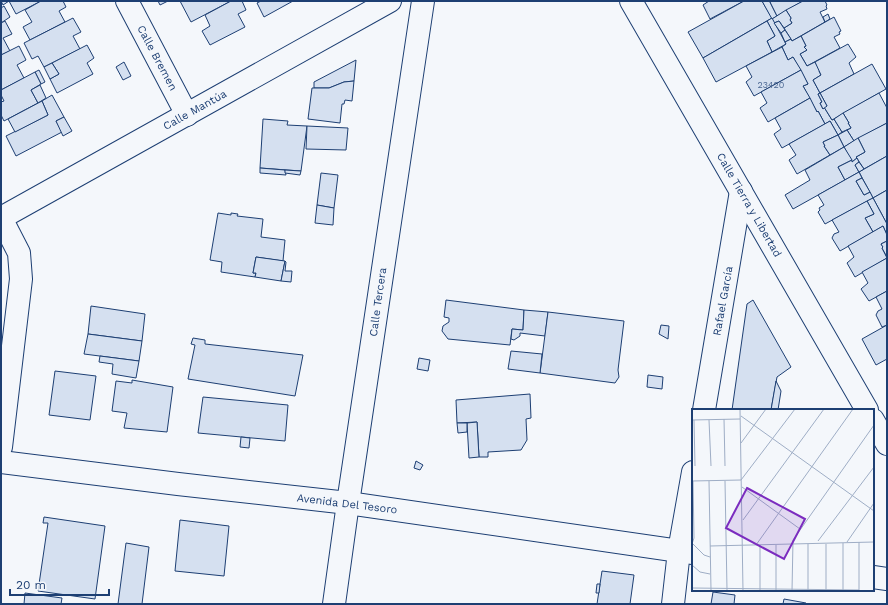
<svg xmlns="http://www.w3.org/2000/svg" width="888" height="605" viewBox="0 0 888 605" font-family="'Work Sans',sans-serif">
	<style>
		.building { fill: #d5e0f0; stroke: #1d3f73 }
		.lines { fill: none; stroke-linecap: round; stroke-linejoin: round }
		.minor-casing { stroke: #1d3f73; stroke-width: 24 }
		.minor { stroke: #f4f7fb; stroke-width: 22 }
		.labels { text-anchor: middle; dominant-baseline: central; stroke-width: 3; stroke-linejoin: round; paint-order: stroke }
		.number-label { font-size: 9px; fill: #4b6792 }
		.street-label { font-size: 11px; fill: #1d3f73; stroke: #f4f7fb }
		.inset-road { fill: none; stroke: #9eadc5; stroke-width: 1 }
		.view { fill: #7b2cbf; fill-opacity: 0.15; stroke: #7b2cbf; stroke-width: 2 }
		.inset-edge { fill: none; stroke: #1d3f73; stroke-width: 2 }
	</style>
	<rect width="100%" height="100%" fill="#f4f7fb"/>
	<g class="building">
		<path d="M1,1H9L3,5Z"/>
		<path d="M9,1H41L16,14Z"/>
		<path d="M41,1H63L66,7L59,11L65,22L30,40L23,27L32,22L25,10Z"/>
		<path d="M158,1H168L160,5Z"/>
		<path d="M180,1H231L191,22Z"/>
		<path d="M231,1H242L246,10L238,14L245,27L210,45L202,31L210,26L205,15Z"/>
		<path d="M261,1H293L264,17L257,3Z"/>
		<path d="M709,1H742V2L710,19L703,5Z"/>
		<path d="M744,1H762L772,18L703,58L688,32Z"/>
		<path d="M762,1H773L770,2L777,16L772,19Z"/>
		<path d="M773,1H803L777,16L770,2Z"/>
		<path d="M803,1H825L827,5L826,6L827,9L820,12L825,22L792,41L784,28L792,23L790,20L791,18L786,10Z"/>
		<path d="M4,6L10,17L1,23V8Z"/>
		<path d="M786,10L791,18L790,20L792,23L784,28L779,21L774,23L772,19Z"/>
		<path d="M828,14L830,19L825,22L823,17Z"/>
		<path d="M834,17L841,31L839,32L840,34L834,37L840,48L807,66L800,54L807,50L804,47L806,46L801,36Z"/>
		<path d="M73,18L81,32L73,36L80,49L44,67L38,56L32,59L24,43Z"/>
		<path d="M772,18L786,44L772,52L767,41L775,36L767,21Z"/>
		<path d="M5,21L12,34L3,38L10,51L1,55V23Z"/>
		<path d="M767,21L775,36L767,41L772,52L716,82L703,58Z"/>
		<path d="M779,21L785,30L781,33L774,23Z"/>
		<path d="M785,30L791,39L785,42L781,33Z"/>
		<path d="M801,36L806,46L804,47L807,50L800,54L807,66L815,62L820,71H819L821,75L813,80L820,93L818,94L822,102L820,103L823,109L824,107L832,120L834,119L842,132L838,135L830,121L825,124L818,111L817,112L803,86L808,84L793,57L788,60L782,47L786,44L785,42L791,39L792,41Z"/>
		<path d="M848,44L856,57L849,63L854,74L820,93L813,80L821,75L815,62Z"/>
		<path d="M87,45L94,58L87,63L93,74L57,93L50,79L59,74L52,63Z"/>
		<path d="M19,46L26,60L17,65L24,78L1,90V55Z"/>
		<path d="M782,47L788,60L793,57L801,70L754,96L746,82L752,77L746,66Z"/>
		<path d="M356,60L354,81L344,82L329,88H314V82Z"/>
		<path d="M124,62L131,76L123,80L116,67Z"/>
		<path d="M52,63L59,74L50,79L44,67Z"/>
		<path d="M872,64L886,89L832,120L824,107L827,106L820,93Z"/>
		<path d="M39,70L45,82L41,84L35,72Z"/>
		<path d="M801,70L808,84L803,86L810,98L768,122L760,108L767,103L761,92Z"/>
		<path d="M35,72L41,84L31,90L38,103L4,121L1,115V102L4,101L1,95V90Z"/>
		<path d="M354,81L352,101L345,100L344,104H342L340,123L308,119L312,88H329L344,82Z"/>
		<path d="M40,85L46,98L38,103L31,90Z"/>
		<path d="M820,93L827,106L823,109L820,103L822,102L818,94Z"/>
		<path d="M879,93L887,108V123L854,141L847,130L851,128L848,123H849L843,113Z"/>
		<path d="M52,95L64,117L56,121L62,132L16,156L6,136L48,115L42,101Z"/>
		<path d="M810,98L817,112L818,111L825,124L782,148L774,134L781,129L775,118Z"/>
		<path d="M42,101L48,115L15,132L8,119Z"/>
		<path d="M843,113L849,123H848L851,128L842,132L834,119Z"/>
		<path d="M64,117L72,131L63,136L56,121Z"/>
		<path d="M263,119L288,121L287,125L307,126L301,171L260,168Z"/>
		<path d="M830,121L838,135L823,142L825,146H824L830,155L797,174L789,160L796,155L789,144Z"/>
		<path d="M887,123V156L864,169L856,157L865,152L858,138Z"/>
		<path d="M307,126L348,128L346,150L306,149Z"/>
		<path d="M847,130L854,141L844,147L838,135Z"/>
		<path d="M838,135L844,147L830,155L824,146H825L823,142Z"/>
		<path d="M858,138L865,152L856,157L857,158L852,162L844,147Z"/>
		<path d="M844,147L852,160L838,167L845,180L793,209L785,195L810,180L805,170Z"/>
		<path d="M887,156V190L873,198L859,172Z"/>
		<path d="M857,158L859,162L855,165L859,172L845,180L838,167L852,160V162Z"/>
		<path d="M859,162L864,169L859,172L855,165Z"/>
		<path d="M260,168L285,170L286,175L260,173Z"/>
		<path d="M285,170L301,171L300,175L285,173Z"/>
		<path d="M859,172L862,178L856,181L864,195L870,192L873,198L825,224L818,212L820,210L819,208L824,205L818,195Z"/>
		<path d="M321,173L338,175L334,208L317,205Z"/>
		<path d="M862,178L870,192L864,195L856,181Z"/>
		<path d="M887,190V224L873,198Z"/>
		<path d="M873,198L887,224V235L883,226L873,232L865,218L874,214L867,201Z"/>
		<path d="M867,201L874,214L865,218L873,232L840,251L832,238L834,234L839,232L832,220Z"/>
		<path d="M317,205L334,208L333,225L315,223Z"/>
		<path d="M218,213L231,215V213L238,214L237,216L263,219L261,237L285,240L283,261L256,257L253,273H256L255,277L221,272L222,262L210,260Z"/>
		<path d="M883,226L887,235V241L881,244L883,247L882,248L887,258L855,277L847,263L854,257L848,246Z"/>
		<path d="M887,241V257L882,248L883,247L881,244Z"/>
		<path d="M256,257L285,261L281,281L255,277L256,273H253Z"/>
		<path d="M887,258V291L869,301L861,289L868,283L862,272Z"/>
		<path d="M285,261L286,262L285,271H292L291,282L281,281Z"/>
		<path d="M887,291V325L882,327L876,315L878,311L882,309L876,297Z"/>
		<path d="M446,300L524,310L523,330L512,329L510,345L448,339L442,331L443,326L449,322V318L444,317Z"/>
		<path d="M753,300L791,367L777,377L771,410H732L747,304Z"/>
		<path d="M91,306L145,314L142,341L88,334Z"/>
		<path d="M524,310L548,312L545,336L520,333V336L514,340L511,339L512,329L523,330Z"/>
		<path d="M548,312L624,321L618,370L619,377L615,383L540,373Z"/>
		<path d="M661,325L669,326L668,339L659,334Z"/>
		<path d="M887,325V359L876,365L862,339Z"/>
		<path d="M88,334L142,341L139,361L84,354Z"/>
		<path d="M193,338L205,340V344L303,355L295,396L188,379L195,345L191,344Z"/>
		<path d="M511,351L542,354L540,373L508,369Z"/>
		<path d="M100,356L139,361L136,378L112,374L113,364L99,362Z"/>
		<path d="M419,358L430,360L428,371L417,369Z"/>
		<path d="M55,371L96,376L90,420L49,415Z"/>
		<path d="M648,375L663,377L662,389L647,387Z"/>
		<path d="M132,380L173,387L167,432L124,428L127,413L112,411L116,381L132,383Z"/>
		<path d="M776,381L781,391L778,410H771Z"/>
		<path d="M530,394L531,418L526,419L527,440L521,450L488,452V457H479L477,422L457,423L456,400Z"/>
		<path d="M203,397L288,405L285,441L198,433Z"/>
		<path d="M477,422L479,457L469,458L467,423Z"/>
		<path d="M457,423H467V432L458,433Z"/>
		<path d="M241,437L250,438L249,448L240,447Z"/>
		<path d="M416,461L423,465L420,470L414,468Z"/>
		<path d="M44,517L105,526L95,599L38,591L48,523H43Z"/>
		<path d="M180,520L229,526L224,576L175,571Z"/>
		<path d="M126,543L149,547L142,604H118Z"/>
		<path d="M602,571L634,575L630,604H597Z"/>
		<path d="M597,584H600L599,593H596Z"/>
		<path d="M713,592L735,595L734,604H711Z"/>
		<path d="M25,593L62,598L61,604H24Z"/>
		<path d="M784,599L806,603V604H783Z"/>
	</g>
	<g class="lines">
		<defs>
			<g id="minor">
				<path d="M127,1L187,115"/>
				<path d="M631,1L867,410"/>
				<path d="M1,218L390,1"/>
				<path d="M1,218L19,253L21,279L1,447"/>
				<path d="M704,410L741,191"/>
				<path d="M873,420L887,444"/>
				<path d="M1,462L178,484L348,503L693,553"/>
				<path d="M873,577L887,579"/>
				<path d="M334,604L348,503L423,1"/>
				<path d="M673,604L679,551L693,472"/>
			</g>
		</defs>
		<use href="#minor" class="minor-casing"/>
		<use href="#minor" class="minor"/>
	</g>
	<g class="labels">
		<g class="number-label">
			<text x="771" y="85">23420</text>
		</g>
		<g class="street-label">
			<text transform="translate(157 58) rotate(62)">Calle Bremen</text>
			<text transform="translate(195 110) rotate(-29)">Calle Mantúa</text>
			<text transform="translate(749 205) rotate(60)">Calle Tierra y Libertad</text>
			<text transform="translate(723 301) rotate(-80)">Rafael García</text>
			<text transform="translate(378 302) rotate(-82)">Calle Tercera</text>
			<text transform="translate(347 504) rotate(7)">Avenida Del Tesoro</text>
		</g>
	</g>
	<g transform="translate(692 409)">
		<rect width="182" height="182" fill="#f4f7fb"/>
		<path class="inset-road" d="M48,0L51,182M49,7L182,102M32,10L33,57M0,11L48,10M2,11L3,57M17,11L19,57M49,34L74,0M0,72L49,71L103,0M17,72L19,181M33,72L35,181M50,78L108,120M51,111L132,0M126,132L182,58M155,133L182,94M167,133V182M0,134L12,146L18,148M0,135L2,129L1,72M64,136L161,0M18,137L182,133M0,156L8,163L18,165M0,179L167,181M68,181V136M84,181V136M116,181V135M151,181V134M100,182L101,131L182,16M134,182V135"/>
		<path class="view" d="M55,79L113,110L92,150L34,119Z"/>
		<rect width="182" height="182" class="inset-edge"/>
	</g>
	<rect width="888" height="605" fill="none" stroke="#1d3f73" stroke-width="4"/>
	<path d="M10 589v6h99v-6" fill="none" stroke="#1d3f73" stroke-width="2"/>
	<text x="16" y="589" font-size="12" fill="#1d3f73" stroke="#f4f7fb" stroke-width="3" paint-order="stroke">20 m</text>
</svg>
